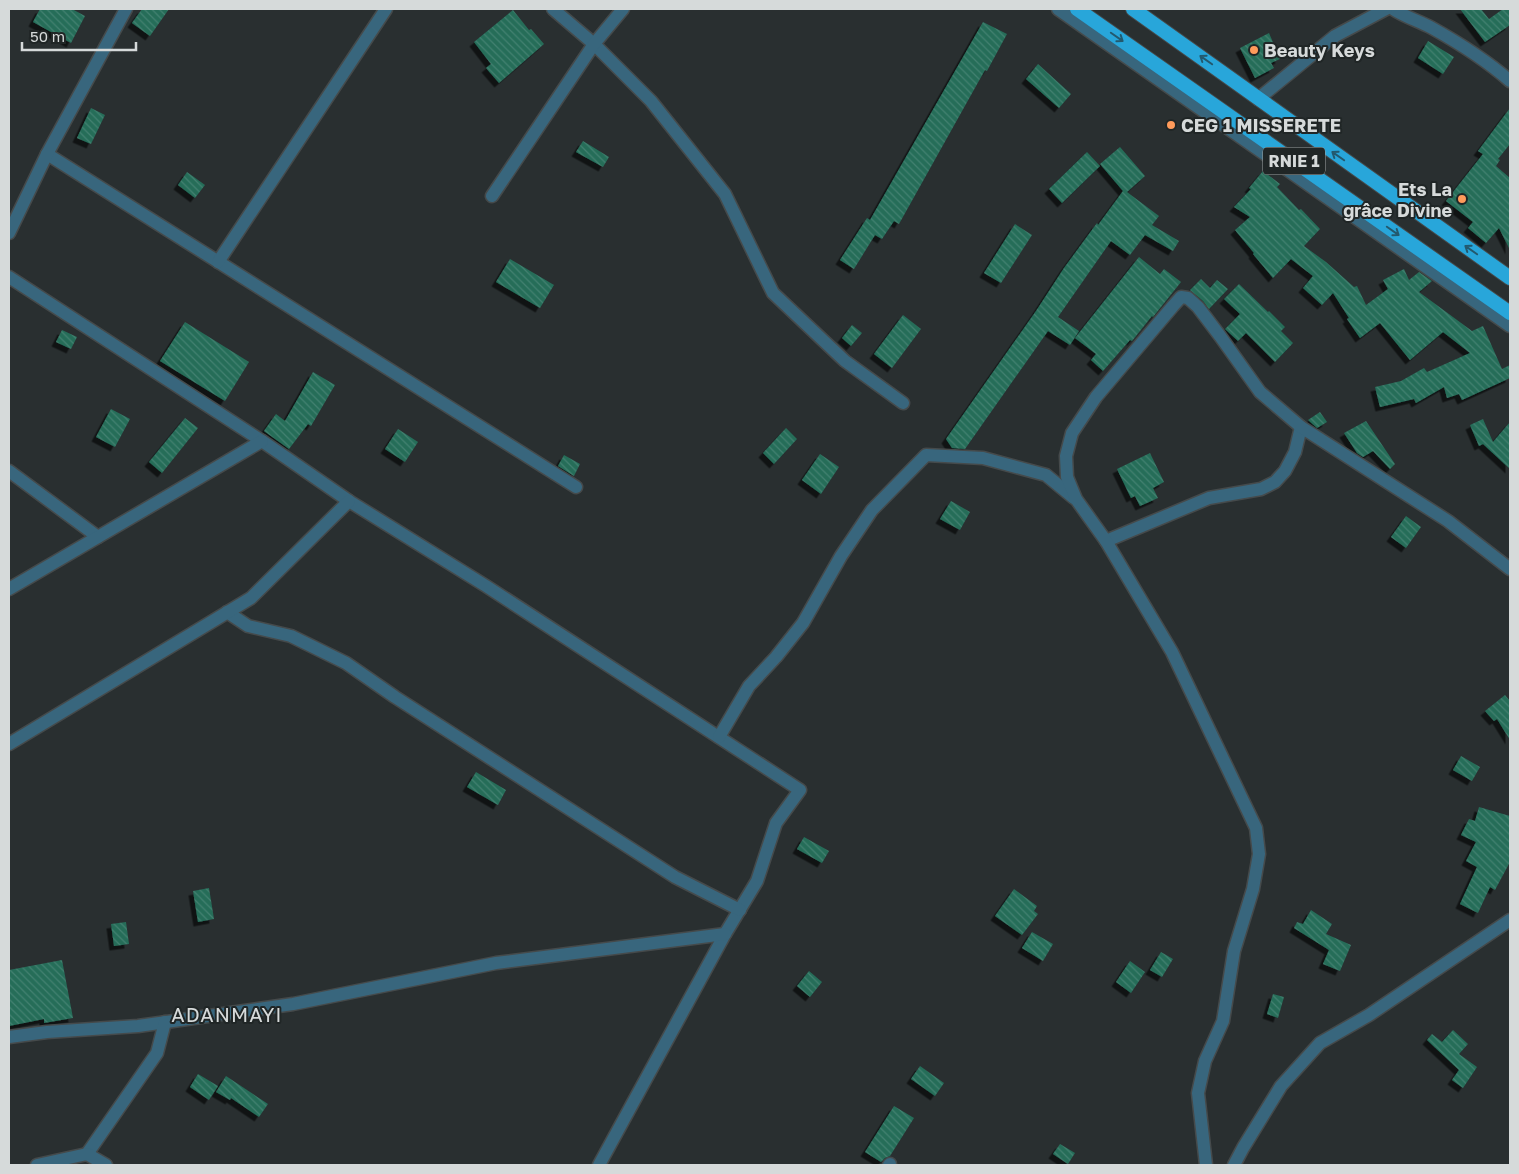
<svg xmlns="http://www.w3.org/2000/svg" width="1519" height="1174" viewBox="0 0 1519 1174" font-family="'Golos Text',sans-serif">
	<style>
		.building { fill: url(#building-back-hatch); filter: url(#shadow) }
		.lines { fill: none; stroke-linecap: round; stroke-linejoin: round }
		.minor-casing { stroke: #454a4b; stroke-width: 15 }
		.trunk-casing { stroke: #454a4b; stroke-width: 16 }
		.minor { stroke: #38667d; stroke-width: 12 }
		.trunk { stroke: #28a6da; stroke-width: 14 }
		.oneway { stroke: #23596e }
		.poi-dot { fill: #ff9b5b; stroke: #202626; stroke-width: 2 }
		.labels { text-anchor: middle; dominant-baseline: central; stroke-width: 4; stroke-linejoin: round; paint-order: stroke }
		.shield { fill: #202626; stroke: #9fa4a4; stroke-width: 1 }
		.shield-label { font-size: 16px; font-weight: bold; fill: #d6dada }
		.poi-label { font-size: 18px; font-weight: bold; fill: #d6dada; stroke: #202626; text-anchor: start }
		.quarter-label { font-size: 20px; letter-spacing: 1px; fill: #d6dada; stroke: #202626 }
	</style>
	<defs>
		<pattern id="building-back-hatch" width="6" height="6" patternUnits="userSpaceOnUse" patternTransform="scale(1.25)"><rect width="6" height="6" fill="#256d59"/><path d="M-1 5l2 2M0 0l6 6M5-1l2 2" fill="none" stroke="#448170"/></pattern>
		<filter id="shadow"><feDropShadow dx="-4.5" dy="4.5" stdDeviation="0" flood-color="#0009"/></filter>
	</defs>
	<rect width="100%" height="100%" fill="#292f30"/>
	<g class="building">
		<path d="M40,9H72L85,16L71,43L33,22Z"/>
		<path d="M142,9H169L150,36L132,23Z"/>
		<path d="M1460,9H1481L1489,19L1503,9H1510V25L1485,42Z"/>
		<path d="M513,10L529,30L531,29L544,44L499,83L486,68L491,64L474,42Z"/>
		<path d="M983,22L1007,34L987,71L985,70L899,224L894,221L882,239L875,235L854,269L840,260L867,218L870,220Z"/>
		<path d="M1269,33L1280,59L1271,63L1274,68L1255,78L1240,48Z"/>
		<path d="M1428,41L1454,57L1443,74L1418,58Z"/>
		<path d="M1038,64L1071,94L1059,108L1026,79Z"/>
		<path d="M91,108L105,115L91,144L77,138Z"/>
		<path d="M1510,108V144L1498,159L1500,160L1496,166L1510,178V250L1499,228L1486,243L1468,228L1473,222L1446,201L1483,154L1478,151Z"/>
		<path d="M583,141L609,157L603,167L576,152Z"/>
		<path d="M1120,147L1145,176L1127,192L1159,216L1152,225L1179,241L1173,251L1145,235L1130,255L1111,241L1058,317L1079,331L1070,345L1048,331L965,449L952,448L946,439L1036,311L1064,268L1097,223L1098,225L1123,191L1100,164Z"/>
		<path d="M1087,152L1100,166L1062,203L1049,189Z"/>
		<path d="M1263,171L1280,184L1277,187L1299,210L1301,209L1320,229L1304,246L1326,262L1354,287L1357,286L1366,305L1388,289L1383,280L1404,269L1409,280L1419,272L1432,281L1419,292L1472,331L1483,326L1502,369L1510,365V378L1462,400L1459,394L1447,398L1444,387L1416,403L1414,399L1380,407L1375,387L1401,381L1424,368L1427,372L1470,353L1443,332L1410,360L1380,323L1360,338L1347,319L1349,318L1333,293L1322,305L1303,288L1313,276L1291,259L1273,278L1253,254L1254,253L1235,230L1250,217L1234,207L1251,189L1249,188Z"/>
		<path d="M187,172L205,185L195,198L178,185Z"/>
		<path d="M1015,224L1032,235L1001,283L984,273Z"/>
		<path d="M1139,257L1160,274L1164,269L1181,282L1153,317L1152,316L1132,341L1130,340L1103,371L1091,360L1096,354L1075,338Z"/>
		<path d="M510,259L554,285L540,308L496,282Z"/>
		<path d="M1201,279L1210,288L1217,280L1228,289L1209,309L1203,301L1190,290Z"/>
		<path d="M1239,284L1268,312L1269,311L1285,327L1281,331L1293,343L1275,362L1246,333L1238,341L1225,329L1240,314L1224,299Z"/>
		<path d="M903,315L921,329L892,368L874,354Z"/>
		<path d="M185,322L249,362L225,401L160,361Z"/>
		<path d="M852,325L862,333L851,346L842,338Z"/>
		<path d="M62,330L77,337L71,349L56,342Z"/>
		<path d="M313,372L335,385L311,426L308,424L289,449L264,431L276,414L285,421Z"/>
		<path d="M111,409L130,419L115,447L96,437Z"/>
		<path d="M1320,412L1327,422L1317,428L1308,420Z"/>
		<path d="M185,418L198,428L162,473L149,462Z"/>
		<path d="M1483,419L1493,442L1510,422V469L1483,444L1479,446L1470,425Z"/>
		<path d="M1366,421L1395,464L1390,469L1373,451L1363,457L1357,453L1344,433Z"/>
		<path d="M786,428L797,439L774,464L763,453Z"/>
		<path d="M398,429L418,442L405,462L385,449Z"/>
		<path d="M1150,453L1164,482L1153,488L1158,498L1140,506L1135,496L1131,498L1117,469Z"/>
		<path d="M820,454L839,467L821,494L802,480Z"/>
		<path d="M564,455L580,464L574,476L558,466Z"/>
		<path d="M951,501L970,512L960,530L940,519Z"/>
		<path d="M1406,516L1421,527L1406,548L1391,537Z"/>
		<path d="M1505,695L1510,701V740L1497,719L1494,721L1485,711Z"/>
		<path d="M1461,756L1480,767L1472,781L1453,770Z"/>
		<path d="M476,772L506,790L498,805L467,787Z"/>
		<path d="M1479,807L1510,816V862L1495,890L1490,887L1478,913L1460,904L1477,867L1466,861L1476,842L1461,835L1469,819L1475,821Z"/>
		<path d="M804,837L829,851L822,863L797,849Z"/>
		<path d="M209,888L214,919L198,922L193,891Z"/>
		<path d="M1014,889L1037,906L1034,911L1038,914L1022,935L995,916Z"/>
		<path d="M1311,910L1332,924L1326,934L1351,945L1340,971L1323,964L1329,950L1294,928L1297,922L1303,924Z"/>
		<path d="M126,922L129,944L114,946L111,924Z"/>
		<path d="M1032,932L1053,944L1043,961L1022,948Z"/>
		<path d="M1161,952L1173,959L1162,977L1150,970Z"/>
		<path d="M62,960L73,1018L44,1023V1019L9,1026V970Z"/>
		<path d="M1130,961L1145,972L1131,993L1116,982Z"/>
		<path d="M809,971L822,982L810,997L797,986Z"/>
		<path d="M1273,994L1284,997L1278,1018L1267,1014Z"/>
		<path d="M1453,1030L1468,1044L1459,1054L1477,1067L1463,1088L1452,1080L1459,1070L1427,1040L1432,1034L1442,1042Z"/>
		<path d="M920,1066L944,1083L935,1096L911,1079Z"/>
		<path d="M198,1074L218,1086L209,1100L190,1087Z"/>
		<path d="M226,1076L268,1104L259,1117L231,1098L230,1100L216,1092Z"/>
		<path d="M894,1106L914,1118L890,1156L885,1158L881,1162L865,1152Z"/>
		<path d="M1060,1144L1075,1153L1068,1164L1053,1154Z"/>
	</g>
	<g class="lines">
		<defs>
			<g id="minor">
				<path d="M553,9L594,44L651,101L725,194L773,293L845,361L903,403"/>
				<path d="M1058,9L1510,326"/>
				<path d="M1393,9C1405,17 1419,21 1432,28C1459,43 1487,61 1510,81"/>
				<path d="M1258,99L1335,36L1386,9"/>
				<path d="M47,154L576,487"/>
				<path d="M492,196L594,44L623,9"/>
				<path d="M9,233L47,154L126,9"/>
				<path d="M218,262L386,9"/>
				<path d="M9,277L262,441L349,501L486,586L800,790L776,823L757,881L725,934L599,1165"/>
				<path d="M9,471L98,537"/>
				<path d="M1106,541L1209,498L1261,489L1275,482L1285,471L1295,452L1301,427"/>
				<path d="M9,589L262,441"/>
				<path d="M227,612L248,626L291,636L346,663L395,697L675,877L740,910"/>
				<path d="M719,737L749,686L776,657L803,623L841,556L872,510L926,455L983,458L1046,475L1074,498"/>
				<path d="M9,744L251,598L349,501"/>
				<path d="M9,1037L47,1032L138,1026L293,1004L496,963L725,934"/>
				<path d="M87,1154L157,1053L165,1022"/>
				<path d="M37,1165L87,1154L106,1165"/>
				<path d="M889,1165L890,1164"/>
				<path d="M1206,1165L1198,1093L1205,1061L1223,1021L1234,951L1253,889L1259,854L1256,828L1172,652L1106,541L1076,499L1067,477L1066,456L1072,433L1096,397L1173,306L1181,297L1188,298L1198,307L1220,336L1260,392L1301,427L1448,521L1510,569"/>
				<path d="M1234,1165L1243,1148L1281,1086L1320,1043L1369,1015L1510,920"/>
			</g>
			<g id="trunk">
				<path d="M1077,9L1510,313"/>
				<path d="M1133,9L1510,278"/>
			</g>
		</defs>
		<use href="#minor" class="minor-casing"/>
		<use href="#trunk" class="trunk-casing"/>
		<use href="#minor" class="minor"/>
		<use href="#trunk" class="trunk"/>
	</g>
	<defs><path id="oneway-shaft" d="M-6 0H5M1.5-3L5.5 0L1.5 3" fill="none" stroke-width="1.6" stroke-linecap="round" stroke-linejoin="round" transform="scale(1.25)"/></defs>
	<g class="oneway">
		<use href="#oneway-shaft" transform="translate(1117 37) rotate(35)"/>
		<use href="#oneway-shaft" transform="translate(1206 60) rotate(-145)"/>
		<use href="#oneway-shaft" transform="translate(1338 156) rotate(-145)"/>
		<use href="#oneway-shaft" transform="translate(1393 231) rotate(35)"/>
		<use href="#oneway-shaft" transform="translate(1471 250) rotate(-145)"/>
	</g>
	<g class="poi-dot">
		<circle cx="1254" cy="50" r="5"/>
		<circle cx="1171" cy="125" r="5"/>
		<circle cx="1462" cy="199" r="5"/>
	</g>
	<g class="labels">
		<rect class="shield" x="1263" y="147.5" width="62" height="27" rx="4"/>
		<g class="shield-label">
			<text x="1294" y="161">RNIE 1</text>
		</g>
		<g class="poi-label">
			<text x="1264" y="50">Beauty Keys</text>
			<text x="1181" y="125">CEG 1 MISSERETE</text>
			<text x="1452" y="189" text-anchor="end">Ets La<tspan x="1452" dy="21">grâce Divine</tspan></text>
		</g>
		<g class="quarter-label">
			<text x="227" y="1014">ADANMAYI</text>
		</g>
	</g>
	<rect width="1519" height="1174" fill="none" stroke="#d6dada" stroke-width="20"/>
	<path d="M22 42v8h114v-8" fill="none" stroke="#d6dada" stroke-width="2.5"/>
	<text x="30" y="42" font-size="15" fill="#d6dada" stroke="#202626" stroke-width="4" paint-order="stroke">50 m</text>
</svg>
